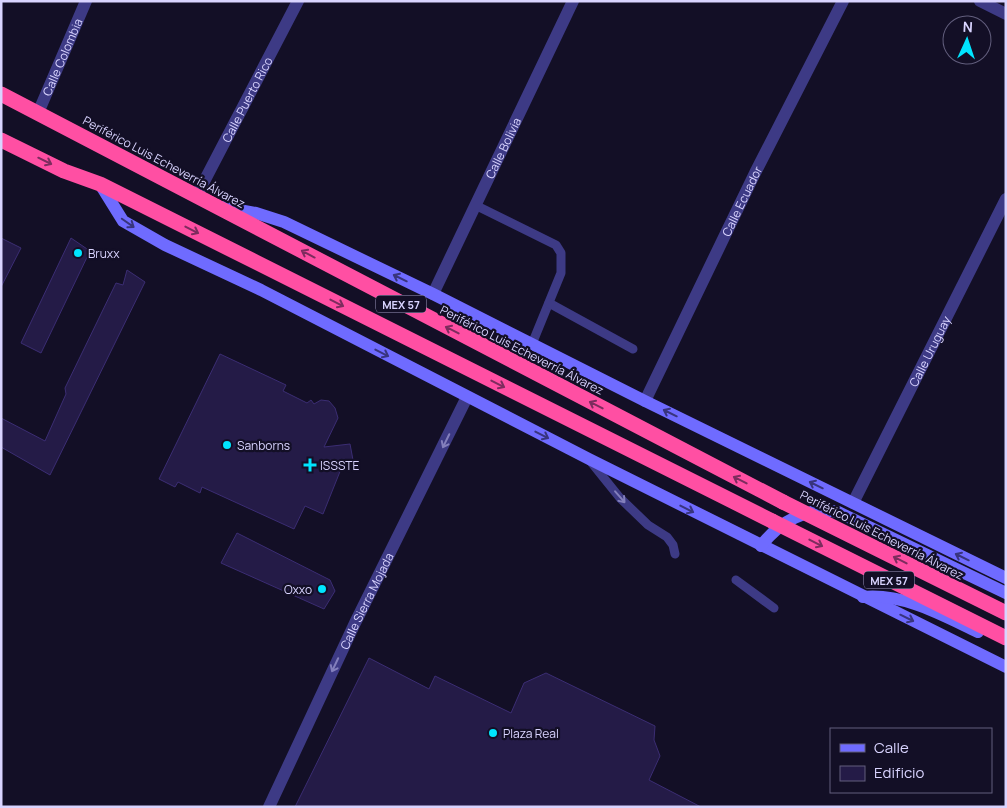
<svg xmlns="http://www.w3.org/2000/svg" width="1007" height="808" viewBox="0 0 1007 808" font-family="Manrope,sans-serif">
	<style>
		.building { fill: #241b47; stroke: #3b2d73 }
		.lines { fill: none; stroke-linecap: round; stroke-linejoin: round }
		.lane { stroke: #3d3a85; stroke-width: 9 }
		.street { stroke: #3d3a85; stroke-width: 12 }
		.secondary { stroke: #6f6bff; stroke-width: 12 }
		.highway { stroke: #ff4fa3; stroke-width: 15 }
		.highway-bridge { stroke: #ff4fa3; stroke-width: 15 }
		.oneway { stroke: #7d2c5e }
		.oneway2 { stroke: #38347d }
		.oneway3 { stroke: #837fbc }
		.poi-dot { fill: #00e5ff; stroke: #130f26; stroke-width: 2 }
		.labels { text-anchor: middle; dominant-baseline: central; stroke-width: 4.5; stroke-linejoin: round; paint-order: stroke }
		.shield { fill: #130f26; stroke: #9e99be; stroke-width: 1 }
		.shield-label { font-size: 11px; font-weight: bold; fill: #d9d4ff }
		.street-label { font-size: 12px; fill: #d9d4ff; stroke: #130f26 }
		.poi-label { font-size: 12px; fill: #d9d4ff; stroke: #130f26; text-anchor: start }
	</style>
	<rect width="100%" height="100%" fill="#130f26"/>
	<g class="building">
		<path d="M1,238L21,248L1,287Z"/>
		<path d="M71,238L90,251L41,353L21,343Z"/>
		<path d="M127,270L145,282L50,475L1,447V418L45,441L66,394L65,388L116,283L123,285Z"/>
		<path d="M220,354L286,385L283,391L307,403L311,400L314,404L321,400L329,401L335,408L338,418L324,447L350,444L353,460L343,464L323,514L305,506L294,529L202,487L200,493L178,482L175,487L159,479Z"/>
		<path d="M237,533L330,580L335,591L324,609L221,563Z"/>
		<path d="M369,658L429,689L435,676L511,713L524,683L546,673L655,726L654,740L660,756L649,780L701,807H295Z"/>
	</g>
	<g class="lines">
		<g class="lane">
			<path d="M475,205L556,245L561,253V273L532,344"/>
			<path d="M549,303L633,349"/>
			<path d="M591,462L620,498L648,525L667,537L673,545L675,554"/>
			<path d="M736,580L774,608"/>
		</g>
		<g class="street">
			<path d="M980,1L1006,14"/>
			<path id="s1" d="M38,113L86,1"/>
			<path id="s2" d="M196,197L298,1"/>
			<path id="s3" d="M433,294L573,1"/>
			<path id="s4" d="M645,401L755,173L843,1"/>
			<path id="s5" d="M853,503L1006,199"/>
			<path id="s6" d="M269,807L355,623L467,397"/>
		</g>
		<g class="secondary">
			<path d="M100,184L123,221L165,245L261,290L589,459L1006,667"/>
			<path d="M223,207L256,213L284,222L433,294L645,401L1006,578"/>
			<path d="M761,546C779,522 807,506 838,512L1006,593"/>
			<path d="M863,597C904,593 942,615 978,632"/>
		</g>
		<g class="highway">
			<path d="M1,94L783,502"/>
			<path d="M1,140L64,171L100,184L772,521"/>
		</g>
		<g class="highway-bridge">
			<path d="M783,502L1006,613"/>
			<path d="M772,521L1006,638"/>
		</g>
	</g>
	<defs><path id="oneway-shaft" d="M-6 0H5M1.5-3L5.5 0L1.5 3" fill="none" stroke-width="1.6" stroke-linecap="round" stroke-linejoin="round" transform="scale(1.25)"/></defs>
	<g class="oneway">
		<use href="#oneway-shaft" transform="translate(45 161) rotate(26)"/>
		<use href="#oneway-shaft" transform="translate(192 230) rotate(27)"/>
		<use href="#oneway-shaft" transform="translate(308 254) rotate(-152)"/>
		<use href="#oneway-shaft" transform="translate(337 303) rotate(27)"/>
		<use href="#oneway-shaft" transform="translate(452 330) rotate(-153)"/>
		<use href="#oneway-shaft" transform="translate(498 384) rotate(27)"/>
		<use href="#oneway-shaft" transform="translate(596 405) rotate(-153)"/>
		<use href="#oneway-shaft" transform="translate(740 480) rotate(-153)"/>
		<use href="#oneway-shaft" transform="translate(816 543) rotate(27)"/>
		<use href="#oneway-shaft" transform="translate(900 560) rotate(-153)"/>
	</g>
	<g class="oneway2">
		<use href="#oneway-shaft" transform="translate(128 223) rotate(35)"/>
		<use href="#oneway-shaft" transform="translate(400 278) rotate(-154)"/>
		<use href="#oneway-shaft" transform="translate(382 353) rotate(27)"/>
		<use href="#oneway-shaft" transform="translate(670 413) rotate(-154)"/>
		<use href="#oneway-shaft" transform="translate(542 435) rotate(27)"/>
		<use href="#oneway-shaft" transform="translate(816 485) rotate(-154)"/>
		<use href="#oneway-shaft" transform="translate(687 509) rotate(27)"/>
		<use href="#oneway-shaft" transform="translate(962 557) rotate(-154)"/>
		<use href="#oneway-shaft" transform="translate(907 618) rotate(26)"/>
	</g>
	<g class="oneway3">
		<use href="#oneway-shaft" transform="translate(446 441) rotate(116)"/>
		<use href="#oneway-shaft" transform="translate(620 497) rotate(49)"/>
		<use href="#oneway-shaft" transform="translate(335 665) rotate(115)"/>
	</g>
	<g class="poi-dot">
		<circle cx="78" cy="253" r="5"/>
		<circle cx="227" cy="445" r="5"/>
		<path d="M307.5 457.5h5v5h5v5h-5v5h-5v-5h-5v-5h5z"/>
		<circle cx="322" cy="589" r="5"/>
		<circle cx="493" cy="733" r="5"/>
	</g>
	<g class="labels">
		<g class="shield">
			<rect x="376" y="295.5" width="50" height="17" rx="4"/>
			<rect x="864" y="571.5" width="50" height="17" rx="4"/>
		</g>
		<g class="shield-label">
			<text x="401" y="304">MEX 57</text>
			<text x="889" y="580">MEX 57</text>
		</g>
		<g class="street-label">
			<text stroke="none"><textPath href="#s1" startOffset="61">Calle Colombia</textPath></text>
			<text stroke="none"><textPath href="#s2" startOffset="110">Calle Puerto Rico</textPath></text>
			<text stroke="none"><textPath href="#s3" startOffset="162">Calle Bolivia</textPath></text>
			<text transform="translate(164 162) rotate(28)">Periférico Luis Echeverría Álvarez</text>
			<text stroke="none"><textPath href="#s4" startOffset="222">Calle Ecuador</textPath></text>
			<text transform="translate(522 350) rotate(27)">Periférico Luis Echeverría Álvarez</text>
			<text stroke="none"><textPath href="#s5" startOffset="170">Calle Uruguay</textPath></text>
			<text transform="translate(882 535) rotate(27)">Periférico Luis Echeverría Álvarez</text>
			<text stroke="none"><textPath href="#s6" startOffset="228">Calle Sierra Mojada</textPath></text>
		</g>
		<g class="poi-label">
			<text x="88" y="253">Bruxx</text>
			<text x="237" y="445">Sanborns</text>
			<text x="320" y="465">ISSSTE</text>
			<text x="312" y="589" text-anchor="end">Oxxo</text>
			<text x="503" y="733">Plaza Real</text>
		</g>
	</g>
	<rect width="1007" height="808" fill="none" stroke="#d9d4ff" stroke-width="5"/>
	<rect x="830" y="728" width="162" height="65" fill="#130f26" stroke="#625e7d"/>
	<rect x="840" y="744" width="25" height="8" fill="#6f6bff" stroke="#625e7d"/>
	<text x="874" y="753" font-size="15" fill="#d9d4ff">Calle</text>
	<rect x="840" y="766" width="25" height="15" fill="#241b47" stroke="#625e7d"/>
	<text x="874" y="778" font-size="15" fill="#d9d4ff">Edificio</text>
	<g transform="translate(967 40) rotate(3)"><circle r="24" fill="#130f26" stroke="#625e7d"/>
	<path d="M0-4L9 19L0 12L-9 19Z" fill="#00e5ff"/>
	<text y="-8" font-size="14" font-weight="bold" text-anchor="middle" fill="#d9d4ff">N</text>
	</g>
</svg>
